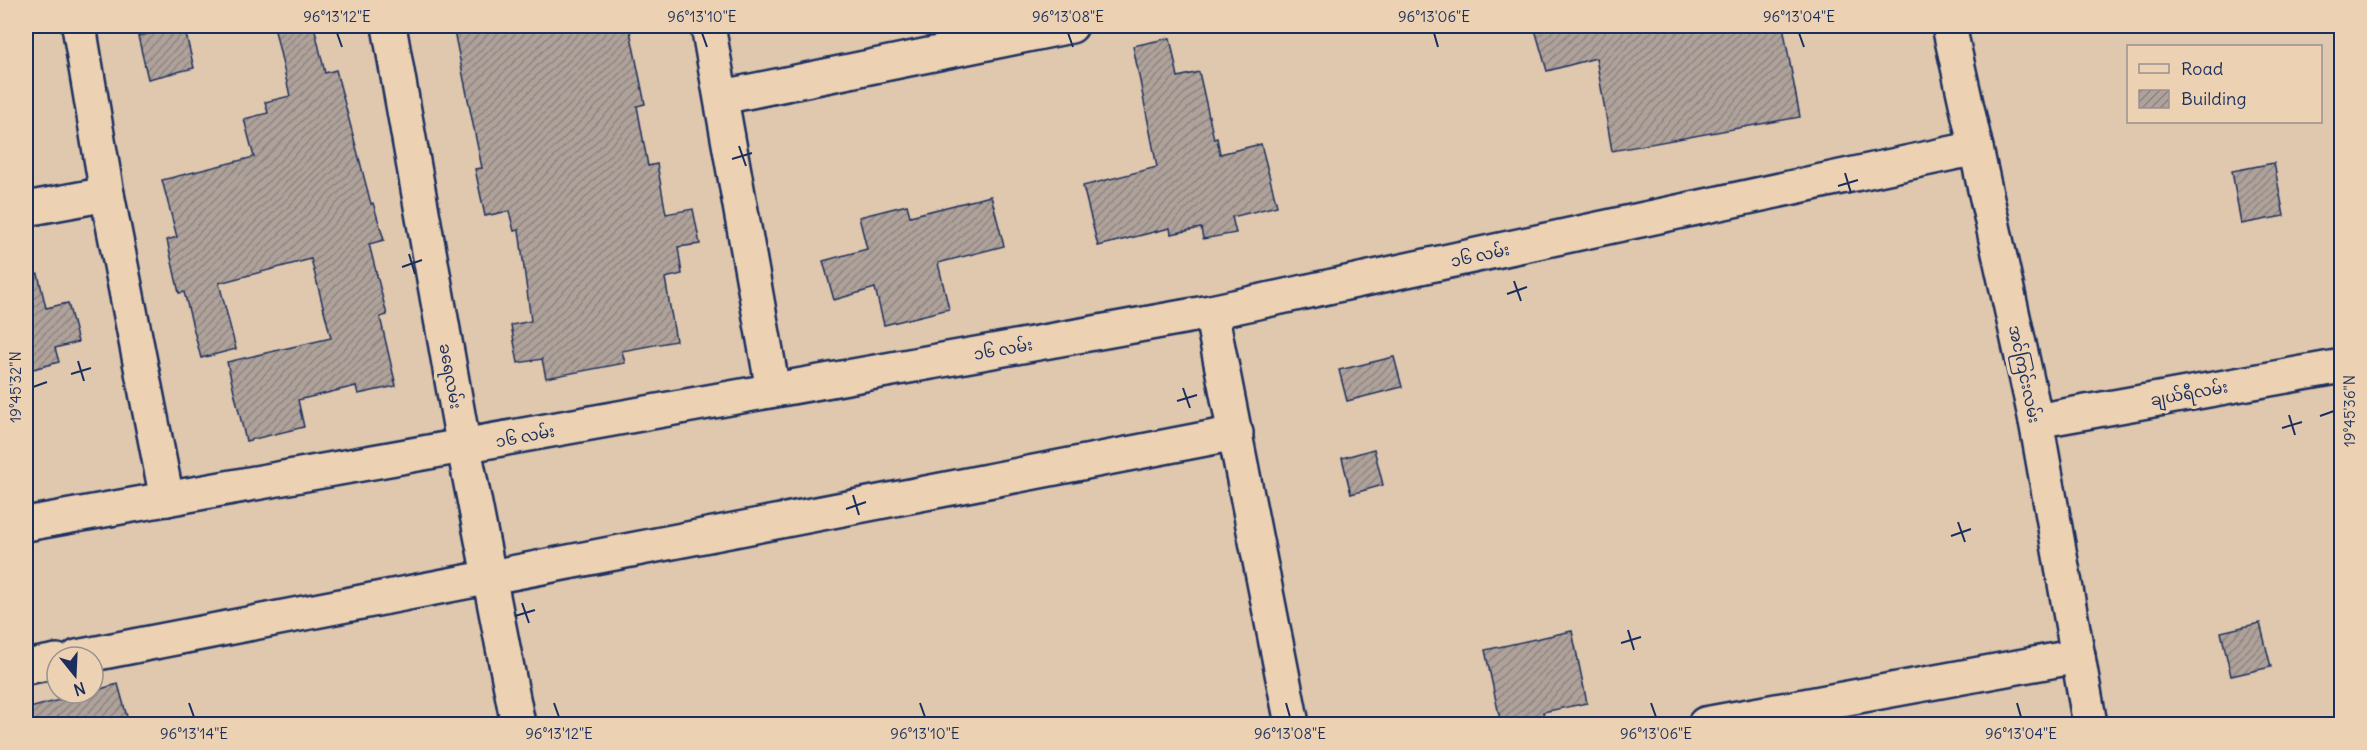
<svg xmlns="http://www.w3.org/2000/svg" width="2367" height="750" viewBox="0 0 2367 750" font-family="Delius,'Noto Sans Myanmar',sans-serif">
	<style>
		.building { fill: url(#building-hatch); stroke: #1b2f5e; stroke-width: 1.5 }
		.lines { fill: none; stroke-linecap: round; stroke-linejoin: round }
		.minor-casing { stroke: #1b2f5e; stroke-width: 38 }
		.minor { stroke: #ecd2b3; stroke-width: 33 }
		.ticks { fill: none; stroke: #1b2f5e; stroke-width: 2 }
		.labels { text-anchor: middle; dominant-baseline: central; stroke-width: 6; stroke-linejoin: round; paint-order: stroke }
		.street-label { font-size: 16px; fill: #1b2f5e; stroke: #ecd2b3 }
		.neatline { fill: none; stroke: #1b2f5e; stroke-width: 2 }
		.ticks-label { font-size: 15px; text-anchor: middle; fill: #1b2f5e }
	</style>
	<defs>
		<pattern id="building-hatch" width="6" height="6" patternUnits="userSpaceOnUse" patternTransform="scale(1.5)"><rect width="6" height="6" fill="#afa29a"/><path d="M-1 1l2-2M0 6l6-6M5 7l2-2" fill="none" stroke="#8e8481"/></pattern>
	</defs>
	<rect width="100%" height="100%" fill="#dfc8ae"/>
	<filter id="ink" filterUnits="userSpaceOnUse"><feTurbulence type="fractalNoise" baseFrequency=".0167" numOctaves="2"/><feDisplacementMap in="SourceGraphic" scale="12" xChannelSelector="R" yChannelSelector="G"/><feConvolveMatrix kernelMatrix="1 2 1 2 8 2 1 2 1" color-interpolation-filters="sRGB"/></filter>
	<g filter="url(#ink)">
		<g class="building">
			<path d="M184,26L194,68L148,79L138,36Z"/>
			<path d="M274,26H314L325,73L336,70L371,204L373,203L384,240L369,244L387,315L380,317L396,386L358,394L356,386L298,400L304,427L246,441L227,362L331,338L311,259L219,283L236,349L201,358L184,292L179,293L167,240L177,237L162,180L254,157L244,119L268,113L265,102L290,96Z"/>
			<path d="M453,26H629L645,104L637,106L648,166L657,164L666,214L693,209L700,244L678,247L682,274L665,278L676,341L622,351L625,363L546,378L542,359L518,363L511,325L531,321L519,230L514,231L509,211L485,216L475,169L482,168Z"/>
			<path d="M1534,26H1783L1800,117L1612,151L1596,58L1547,71Z"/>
			<path d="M1170,38L1178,77L1199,72L1214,139L1217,138L1220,154L1261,144L1277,206L1232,217L1236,233L1203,239L1201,228L1171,234L1170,228L1098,246L1083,186L1157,167L1133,46Z"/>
			<path d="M2274,163L2284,216L2241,224L2232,171Z"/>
			<path d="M991,196L1004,246L938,263L949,309L884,325L875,288L834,300L823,261L867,249L859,217L907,205L910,216Z"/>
			<path d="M38,274L46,308L68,303L78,342L55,348L59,362L26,371V276Z"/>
			<path d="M1394,357L1402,387L1347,401L1339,370Z"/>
			<path d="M1374,449L1383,485L1351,494L1342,458Z"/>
			<path d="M2260,623L2271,667L2231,676L2221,632Z"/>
			<path d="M1572,631L1587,703L1543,712L1545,724H1501L1485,650Z"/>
			<path d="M118,684L129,724H26V709L85,693H93V691Z"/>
		</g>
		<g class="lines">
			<defs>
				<g id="minor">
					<path d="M79,26L107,194L167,499"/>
					<path d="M389,26L464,448L518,724"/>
					<path d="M708,26L773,390"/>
					<path d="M1949,26L2036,421L2090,724"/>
					<path d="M722,97L1071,26"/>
					<path d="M26,209L107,194"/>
					<path d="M1211,312L1292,724"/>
					<path d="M2036,421L2342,366"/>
					<path d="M26,524L1211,312L1976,148"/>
					<path d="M77,657L1236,433"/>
					<path d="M26,667L57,661"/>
					<path d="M1705,724L2078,656"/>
				</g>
			</defs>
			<use href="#minor" class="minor-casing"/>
			<use href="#minor" class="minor"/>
		</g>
	</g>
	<path class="ticks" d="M337,33L342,47M702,33L707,47M1068,33L1073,47M1434,33L1438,47M1799,33L1804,47M739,146L746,166M732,159L752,153M1845,173L1851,193M1838,186L1858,180M409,254L415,274M402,267L422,260M1514,281L1521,301M1507,294L1527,287M78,361L84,381M71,374L91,368M33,387L47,382M1183,388L1190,408M1177,401L1197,395M2289,415L2295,435M2320,416L2334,411M2282,428L2302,422M853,495L859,515M846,509L866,502M1958,522L1965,542M1951,536L1971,529M522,603L529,623M515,616L535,610M1628,630L1634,650M1621,643L1641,637M189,703L194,717M554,703L559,717M920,703L925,717M1286,703L1290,717M1651,703L1656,717M2017,703L2021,717"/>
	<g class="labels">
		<g class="street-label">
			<text transform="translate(1480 255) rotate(-12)">၁၆ လမ်း</text>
			<text transform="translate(1003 349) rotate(-10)">၁၆ လမ်း</text>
			<text transform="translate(2025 374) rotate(78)">အင်ကြင်းလမ်း</text>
			<text transform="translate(451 376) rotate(80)">ခရေလမ်း</text>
			<text transform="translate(2189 393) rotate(-10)">ချယ်ရီလမ်း</text>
			<text transform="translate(525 436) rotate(-11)">၁၆ လမ်း</text>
		</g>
	</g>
	<rect width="2367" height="750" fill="none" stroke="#ecd2b3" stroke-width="66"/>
	<rect x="2127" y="45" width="195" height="78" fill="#ecd2b3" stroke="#989191" stroke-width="1.5"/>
	<rect x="2139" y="64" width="30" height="9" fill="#ecd2b3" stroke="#989191" stroke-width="1.5"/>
	<text x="2181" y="75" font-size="18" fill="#1b2f5e">Road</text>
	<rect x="2139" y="90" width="30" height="18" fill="url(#building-hatch)" stroke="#989191" stroke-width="1.5"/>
	<text x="2181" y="105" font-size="18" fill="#1b2f5e">Building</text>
	<g transform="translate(75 675) rotate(162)"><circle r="28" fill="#ecd2b3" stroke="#989191" stroke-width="1.5"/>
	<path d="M0-4.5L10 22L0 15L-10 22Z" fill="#1b2f5e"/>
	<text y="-9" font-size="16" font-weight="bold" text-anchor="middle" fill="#1b2f5e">N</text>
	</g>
	<rect x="33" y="33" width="2301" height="684" class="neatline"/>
	<g class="ticks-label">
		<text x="337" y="22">96°13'12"E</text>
		<text x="702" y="22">96°13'10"E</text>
		<text x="1068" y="22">96°13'08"E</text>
		<text x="1434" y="22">96°13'06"E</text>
		<text x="1799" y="22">96°13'04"E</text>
		<text transform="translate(16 387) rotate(-90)" y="5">19°45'32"N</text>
		<text transform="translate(2350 411) rotate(-90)" y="5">19°45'36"N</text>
		<text x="194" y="739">96°13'14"E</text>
		<text x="559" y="739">96°13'12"E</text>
		<text x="925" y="739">96°13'10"E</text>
		<text x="1290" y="739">96°13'08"E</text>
		<text x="1656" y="739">96°13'06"E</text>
		<text x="2021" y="739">96°13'04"E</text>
	</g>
</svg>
